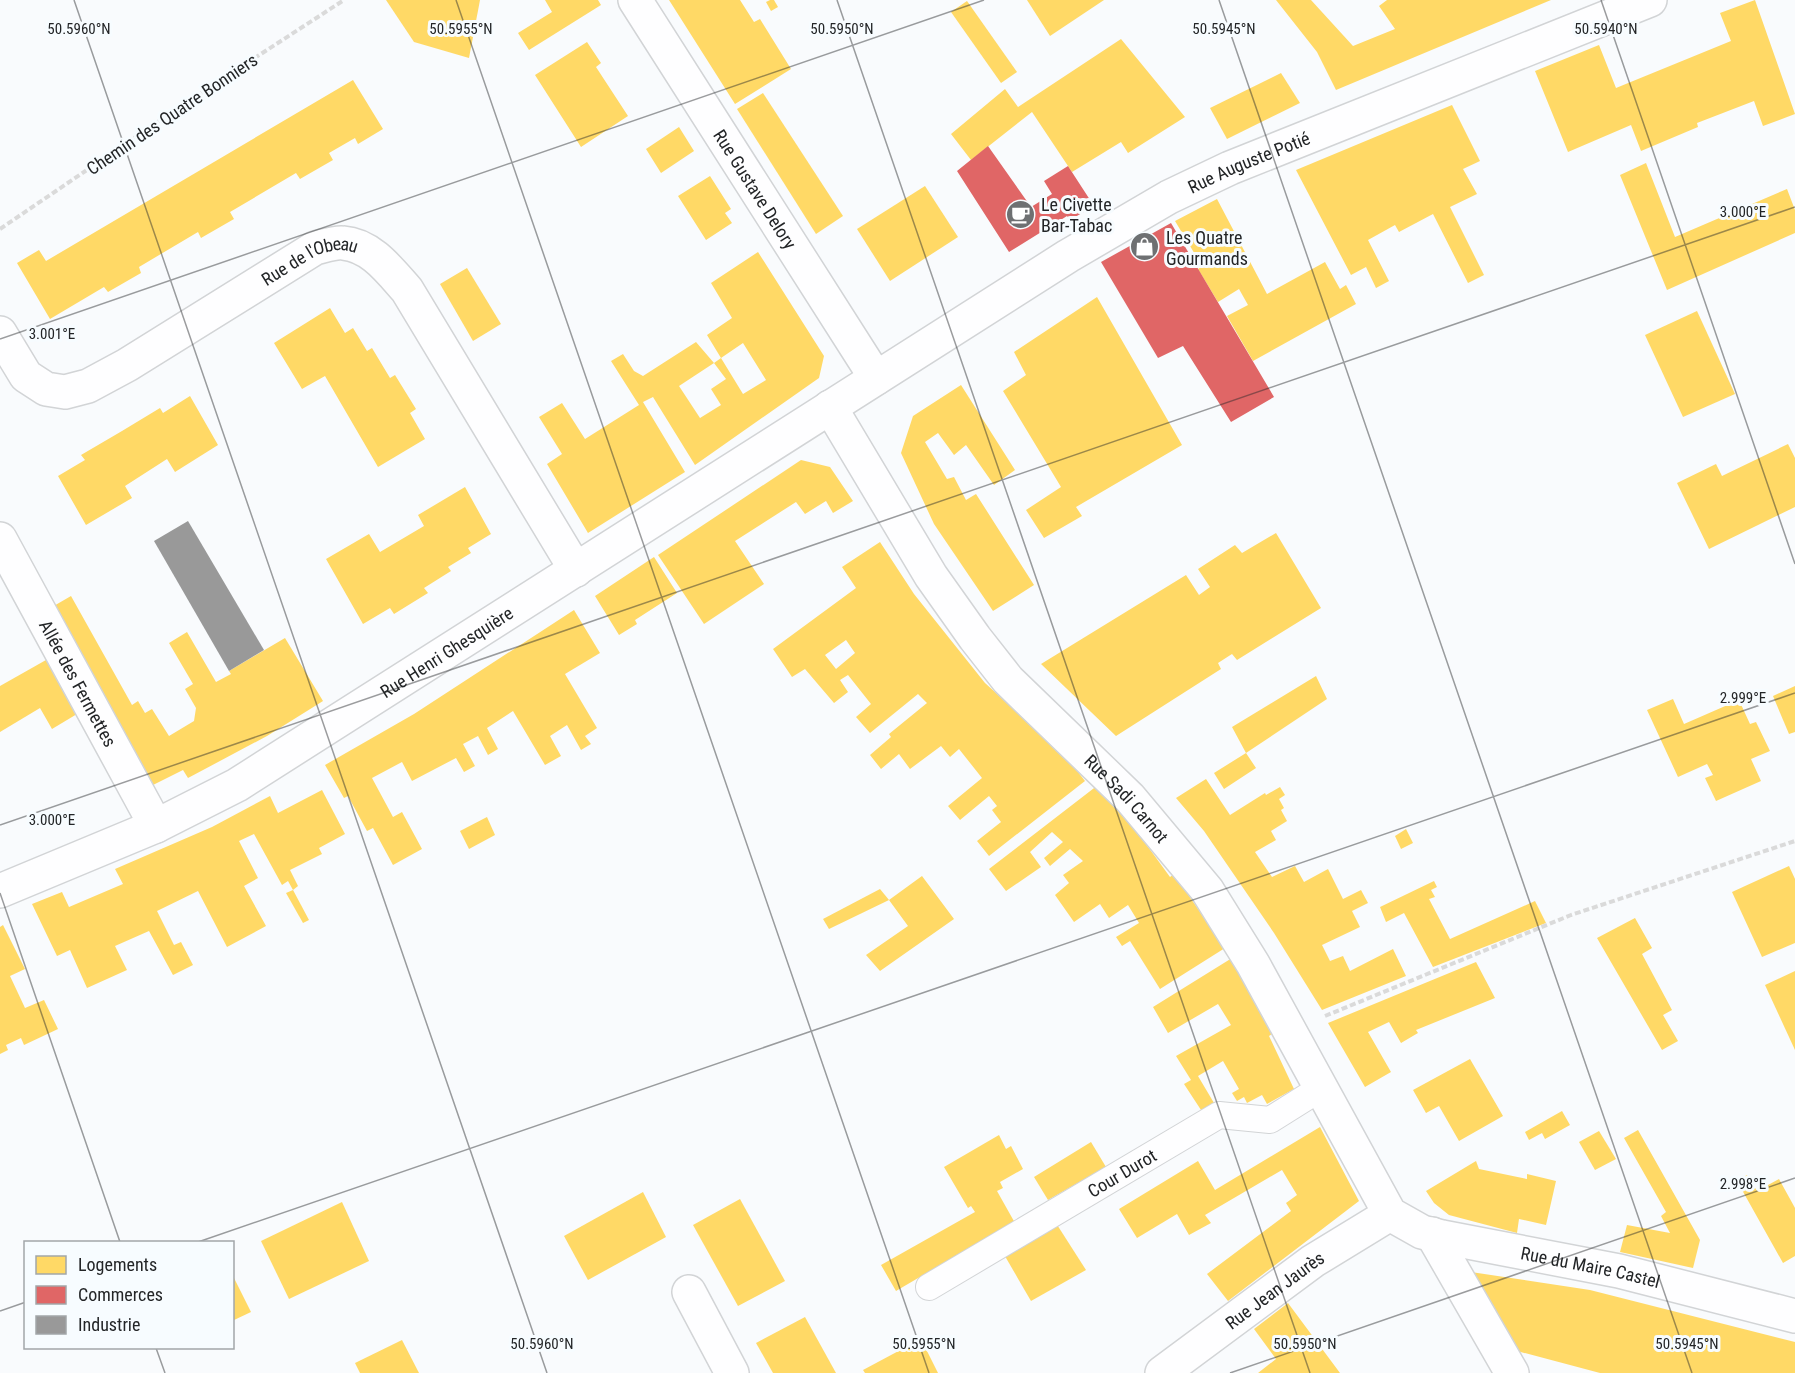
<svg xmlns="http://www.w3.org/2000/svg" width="1795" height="1373" viewBox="0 0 1795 1373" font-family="'Roboto Condensed',sans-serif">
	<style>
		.homes { fill: #ffd966; fill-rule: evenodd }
		.shops { fill: #e06666 }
		.industry { fill: #999 }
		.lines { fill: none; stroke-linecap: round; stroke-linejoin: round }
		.service-casing { stroke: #d2d4d6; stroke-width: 28 }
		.minor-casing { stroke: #d2d4d6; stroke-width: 36 }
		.tertiary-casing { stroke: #d2d4d6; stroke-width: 36 }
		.path { stroke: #dadada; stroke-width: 4; stroke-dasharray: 6 3; stroke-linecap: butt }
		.service { stroke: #fefeff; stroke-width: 26 }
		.minor { stroke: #fefeff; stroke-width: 33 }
		.tertiary { stroke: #fefeff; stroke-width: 33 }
		.ticks { fill: none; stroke: #232527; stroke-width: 1.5; stroke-opacity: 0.45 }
		.labels { text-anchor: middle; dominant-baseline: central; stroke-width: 6; stroke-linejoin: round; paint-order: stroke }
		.street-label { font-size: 18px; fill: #232527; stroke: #f7fcff }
		.poi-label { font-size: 18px; fill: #232527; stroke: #f7fcff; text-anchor: start }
		.ticks-label { font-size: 15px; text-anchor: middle; fill: #232527; stroke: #f7fcff; stroke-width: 6; stroke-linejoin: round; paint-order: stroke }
	</style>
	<rect width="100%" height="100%" fill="#f9fbfd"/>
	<g class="homes">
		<path d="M386,0H480L469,58L414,42Z"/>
		<path d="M545,0H598L601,5L529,50L518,33L552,12Z"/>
		<path d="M669,0H740L754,22L760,19L791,69L735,104Z"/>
		<path d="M770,0H774L778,7L771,11L766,2Z"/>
		<path d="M1027,0H1104L1050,36Z"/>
		<path d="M1276,0H1311L1353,46L1395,29L1379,6L1387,0H1551L1336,90L1317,52Z"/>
		<path d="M1755,0L1795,114L1763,126L1754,101L1697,123L1698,127L1641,151L1631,125L1568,152L1535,71L1599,45L1616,88L1731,41L1720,13Z"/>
		<path d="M967,1L1017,72L1001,83L951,12Z"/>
		<path d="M1121,39L1185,117L1128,153L1121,142L1072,172L1032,112L971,160L951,134L1005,89L1018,107Z"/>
		<path d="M587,42L601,63L596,67L628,116L581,147L535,75Z"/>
		<path d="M1281,73L1300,103L1227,139L1210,108Z"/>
		<path d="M353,80L383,129L358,144L355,138L329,153L333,160L300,179L296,173L230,212L234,219L201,238L198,232L139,267L141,273L108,292L104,287L50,319L17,263L39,250L46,261Z"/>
		<path d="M763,93L843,216L816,234L737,109Z"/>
		<path d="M1452,105L1480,161L1463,169L1477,194L1450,207L1484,275L1468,283L1433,214L1399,232L1395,225L1368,240L1389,281L1376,288L1366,267L1351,275L1296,170Z"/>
		<path d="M679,127L694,151L661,173L646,149Z"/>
		<path d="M1646,163L1675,237L1787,189L1795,210V233L1667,290L1620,175Z"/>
		<path d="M710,176L731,209L725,213L732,223L706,240L678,196Z"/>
		<path d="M925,186L958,237L890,281L857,229Z"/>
		<path d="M1217,199L1267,294L1325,262L1340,289L1346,285L1356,304L1253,361L1227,316L1248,305L1239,289L1218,302L1198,269L1202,266L1175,221Z"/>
		<path d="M758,252L824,356L819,378L695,465L653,397L643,402L685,472L588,533L547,464L562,454L539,417L562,403L585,439L639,405L611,361L623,354L634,371L643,376L696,342L714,363L679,386L700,418L721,405L711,389L726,379L714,363L721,358L707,335L732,318L711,283ZM743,343L766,380L743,394L721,358Z"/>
		<path d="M467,268L501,324L473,341L440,284Z"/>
		<path d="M1097,297L1182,445L1076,507L1082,516L1044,538L1026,510L1061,487L1003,391L1026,375L1014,352Z"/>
		<path d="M330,308L345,333L353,328L367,351L372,348L390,378L395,375L416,409L410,413L425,439L378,467L325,376L302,389L274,343Z"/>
		<path d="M1697,311L1735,394L1683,417L1645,335Z"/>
		<path d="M961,385L1015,470L994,485L966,445L954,455L938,433L925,442L947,479L954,477L966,500L976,494L1034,585L993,611L934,524L901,453L913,416Z"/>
		<path d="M190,396L218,445L175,472L167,459L125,486L132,498L86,525L58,476L85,460L81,455L122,431L160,408L163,413Z"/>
		<path d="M1788,444L1795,458V507L1709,549L1677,483L1716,464L1722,476Z"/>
		<path d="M801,460L830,467L853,501L833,513L826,501L805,514L796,502L735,541L764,584L704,624L658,555Z"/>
		<path d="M465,487L491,534L468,548L471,553L448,567L451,571L424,588L428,593L394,614L390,608L363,624L326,559L369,534L380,552L424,526L418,515Z"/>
		<path d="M1276,533L1321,608L1237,660L1232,654L1218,663L1221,669L1116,736L1041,664L1186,575L1199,595L1210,587L1198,569L1235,545L1242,553Z"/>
		<path d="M880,542L914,594L985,683L1064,754L1085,781L989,856L977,841L1001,822L992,810L997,806L989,796L960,820L948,806L982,778L959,749L950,757L941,746L910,769L899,754L881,769L870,755L891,737L889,734L927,703L918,694L870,733L856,717L871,704L848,675L840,680L848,692L834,703L805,669L792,677L773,649L856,588L842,567ZM846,640L855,653L836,669L825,655Z"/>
		<path d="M654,557L677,593L635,620L637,624L619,635L595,596Z"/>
		<path d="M71,596L132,705L138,701L145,713L152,709L169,736L194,721L196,708L185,689L193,684L169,643L187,632L216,682L231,674L229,671L285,638L323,701L267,736L188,778L183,770L153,785L52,607Z"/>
		<path d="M574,610L600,653L565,674L597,728L585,736L591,744L581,750L567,725L550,736L561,756L545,765L513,711L487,728L498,749L488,755L478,736L463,744L475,766L464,772L456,758L412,781L402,762L372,778L393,817L402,812L422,849L393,865L373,828L367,831L348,796L344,798L325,765L414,714Z"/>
		<path d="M46,660L77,714L52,729L40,708L0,732V686Z"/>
		<path d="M1316,676L1327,699L1246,753L1256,768L1224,789L1214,773L1246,753L1232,727Z"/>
		<path d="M1795,686V732L1789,734L1773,696Z"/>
		<path d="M1673,699L1684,724L1739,700L1750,724L1756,722L1770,751L1751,759L1761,781L1716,801L1705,778L1713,775L1707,764L1678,777L1647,710Z"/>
		<path d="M1206,779L1230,815L1265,793L1266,795L1280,787L1285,795L1279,799L1284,808L1281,810L1287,821L1271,831L1276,840L1255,852L1272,877L1295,866L1304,882L1328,869L1343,899L1361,890L1368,903L1352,911L1360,927L1322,945L1330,961L1343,956L1350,971L1393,949L1406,976L1322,1010L1274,933L1204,831L1176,798Z"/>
		<path d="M1098,785L1149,842L1146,844L1170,877L1174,874L1225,948L1160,989L1130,941L1122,946L1116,937L1139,923L1128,905L1109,918L1100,904L1074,922L1055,895L1069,883L1063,875L1083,861L1070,849L1050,866L1044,858L1063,842L1052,832L1030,852L1041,867L1006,891L989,869Z"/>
		<path d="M322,790L345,834L319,848L322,854L290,870L298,886L293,890L288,881L282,885L254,834L239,841L258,878L244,886L266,926L227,947L198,891L157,911L174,945L181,942L193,965L173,975L149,931L115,946L127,970L87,988L70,950L57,956L32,904L62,892L69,907L123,884L115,869L212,827L270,796L278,813Z"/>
		<path d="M487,817L495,835L469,849L460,831Z"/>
		<path d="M1406,829L1413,843L1401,849L1395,836Z"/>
		<path d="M1789,866L1795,879V943L1762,957L1732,892Z"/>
		<path d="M922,876L954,919L880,971L866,955L908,926L889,900Z"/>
		<path d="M1434,881L1437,887L1431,890L1435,897L1429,899L1450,939L1535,901L1546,923L1433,967L1404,913L1386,922L1380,907Z"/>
		<path d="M880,889L889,900L829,929L823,919Z"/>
		<path d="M293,890L309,920L303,923L286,893Z"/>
		<path d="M1635,918L1652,948L1642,954L1672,1010L1663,1015L1678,1041L1662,1050L1597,938Z"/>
		<path d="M3,925L25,969L10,976L25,1008L44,1000L58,1029L24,1045L21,1038L6,1045L8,1050L0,1054V927Z"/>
		<path d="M1232,958L1272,1034L1269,1036L1294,1089L1267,1104L1262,1095L1247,1103L1244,1097L1237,1101L1232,1093L1239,1089L1223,1061L1198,1076L1214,1103L1201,1110L1184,1084L1191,1080L1176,1056L1231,1025L1218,1004L1168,1033L1153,1007Z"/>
		<path d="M1476,962L1495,998L1416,1030L1418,1033L1401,1043L1389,1022L1368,1032L1391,1072L1365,1087L1328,1023Z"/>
		<path d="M1795,971V1050L1765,985Z"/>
		<path d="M1470,1059L1503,1116L1459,1141L1439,1106L1426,1113L1413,1090Z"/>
		<path d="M1562,1111L1570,1125L1545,1139L1542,1133L1529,1140L1525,1132Z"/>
		<path d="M1320,1127L1359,1201L1228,1301L1207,1274L1291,1211L1286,1203L1297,1195L1282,1170L1205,1215L1211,1223L1189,1235L1177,1214L1137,1238L1119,1209L1198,1161L1215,1190Z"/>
		<path d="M1638,1130L1700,1240L1693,1268L1620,1252L1627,1225L1670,1233L1661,1216L1666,1212L1624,1138Z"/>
		<path d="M1599,1131L1616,1159L1595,1170L1579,1142Z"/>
		<path d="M999,1135L1006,1149L1011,1146L1023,1169L1000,1182L1003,1188L997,1191L1015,1223L936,1268L939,1271L927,1278L925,1274L896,1291L881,1265L975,1212L971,1206L968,1208L944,1167Z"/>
		<path d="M1091,1142L1106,1167L1048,1200L1034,1177Z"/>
		<path d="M1476,1161L1479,1169L1527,1179V1174L1556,1181L1546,1225L1519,1219L1517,1233L1449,1215L1434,1203L1426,1191Z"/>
		<path d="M1747,1175L1757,1191L1779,1179L1795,1208V1256L1783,1263L1737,1181Z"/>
		<path d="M643,1192L666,1237L588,1280L564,1236Z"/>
		<path d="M740,1199L785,1281L738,1306L693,1225Z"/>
		<path d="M342,1202L369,1261L289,1299L261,1241Z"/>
		<path d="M1054,1220L1086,1270L1031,1301L1002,1251Z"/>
		<path d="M1471,1272L1590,1290L1795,1342V1373H1600L1517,1351Z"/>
		<path d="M232,1274L251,1312L232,1321Z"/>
		<path d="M1288,1303L1340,1373H1258L1276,1359L1254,1329Z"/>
		<path d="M805,1317L836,1373H773L756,1343Z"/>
		<path d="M921,1339L938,1373H865L863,1370Z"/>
		<path d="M402,1340L419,1373H360L355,1363Z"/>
	</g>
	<g class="shops">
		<path d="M988,146L1031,207L1052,194L1044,181L1068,166L1094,206L1070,220L1067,216L1009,252L957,171Z"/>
		<path d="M1171,223L1274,397L1231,422L1183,346L1158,358L1101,262Z"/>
	</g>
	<path class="industry" d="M188,521L264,650L229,671L154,541Z"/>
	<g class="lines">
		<defs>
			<g id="service">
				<path id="s1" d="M929,1287L1219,1115L1270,1120L1321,1088"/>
			</g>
			<g id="minor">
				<path id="s2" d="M0,333L26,376L46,389L65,392L88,386L127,365L315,248C324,246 335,242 343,243C371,245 390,271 407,290L576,570"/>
				<path id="s3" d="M830,407L931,576L975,638L1008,680L1130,798L1207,890L1253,964L1390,1214L1422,1232L1442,1237L1619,1271L1795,1316"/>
				<path id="s4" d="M0,539L156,826"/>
				<path d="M1432,1234L1512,1373"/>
				<path d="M689,1292L732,1373"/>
				<path id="s5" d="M1162,1373L1313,1261L1390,1214"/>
			</g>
			<g id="tertiary">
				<path id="s6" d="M635,0L876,378"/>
				<path id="s7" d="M0,891L156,826L237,785L1068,256L1169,197L1230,168L1650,0"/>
			</g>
		</defs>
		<use href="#service" class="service-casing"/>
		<use href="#minor" class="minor-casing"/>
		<use href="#tertiary" class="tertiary-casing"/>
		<g class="path">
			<path d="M0,229L187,102L344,0"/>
			<path d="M1325,1016L1571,915L1795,841"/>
		</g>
		<use href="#service" class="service"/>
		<use href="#minor" class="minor"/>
		<use href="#tertiary" class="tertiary"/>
	</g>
	<path class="ticks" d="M74,0L547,1373M456,0L929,1373M837,0L1310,1373M1219,0L1692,1373M1601,0L1795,564M0,339L984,0M0,825L1795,207M0,893L120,1242M198,1242L1795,693M0,1311L26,1302M156,1348L165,1373M1230,1373L1795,1178"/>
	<defs>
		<symbol id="cafe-disc" viewBox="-11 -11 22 22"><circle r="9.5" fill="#6e7072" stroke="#f7fcff"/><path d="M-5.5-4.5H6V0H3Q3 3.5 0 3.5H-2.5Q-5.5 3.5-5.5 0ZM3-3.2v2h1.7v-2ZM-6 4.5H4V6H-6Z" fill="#fff"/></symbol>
		<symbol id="shop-disc" viewBox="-11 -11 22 22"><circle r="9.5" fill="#6e7072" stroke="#f7fcff"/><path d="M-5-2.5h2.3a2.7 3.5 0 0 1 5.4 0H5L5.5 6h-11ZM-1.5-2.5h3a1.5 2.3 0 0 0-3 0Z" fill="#fff"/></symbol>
	</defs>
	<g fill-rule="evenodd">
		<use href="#cafe-disc" x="1004" y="198" width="33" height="33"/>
		<use href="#shop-disc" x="1128" y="230" width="33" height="33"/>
	</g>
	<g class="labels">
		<g class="street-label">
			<text transform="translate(172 114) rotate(-34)">Chemin des Quatre Bonniers</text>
			<text stroke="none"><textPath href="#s7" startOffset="1449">Rue Auguste Potié</textPath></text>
			<text stroke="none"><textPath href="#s6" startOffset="224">Rue Gustave Delory</textPath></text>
			<text stroke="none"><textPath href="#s2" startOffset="374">Rue de l'Obeau</textPath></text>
			<text stroke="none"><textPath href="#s7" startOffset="508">Rue Henri Ghesquière</textPath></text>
			<text stroke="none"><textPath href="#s4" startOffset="164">Allée des Fermettes</textPath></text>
			<text stroke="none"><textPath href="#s3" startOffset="494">Rue Sadi Carnot</textPath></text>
			<text stroke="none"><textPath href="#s1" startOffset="224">Cour Durot</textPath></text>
			<text stroke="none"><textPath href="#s3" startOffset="1197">Rue du Maire Castel</textPath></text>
			<text stroke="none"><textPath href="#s5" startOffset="140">Rue Jean Jaurès</textPath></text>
		</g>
		<g class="poi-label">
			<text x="1041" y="204">Le Civette<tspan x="1041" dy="21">Bar-Tabac</tspan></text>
			<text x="1166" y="237">Les Quatre<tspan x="1166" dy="21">Gourmands</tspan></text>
		</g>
	</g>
	<g class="ticks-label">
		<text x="79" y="34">50.5960°N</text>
		<text x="461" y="34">50.5955°N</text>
		<text x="842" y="34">50.5950°N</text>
		<text x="1224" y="34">50.5945°N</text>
		<text x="1606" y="34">50.5940°N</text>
		<text x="1743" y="217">3.000°E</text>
		<text x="52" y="339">3.001°E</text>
		<text x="1743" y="703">2.999°E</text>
		<text x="52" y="825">3.000°E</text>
		<text x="1743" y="1189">2.998°E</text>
		<text x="542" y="1349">50.5960°N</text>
		<text x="924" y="1349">50.5955°N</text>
		<text x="1305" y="1349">50.5950°N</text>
		<text x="1687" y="1349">50.5945°N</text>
	</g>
	<rect x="24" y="1241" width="210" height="108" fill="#f7fcff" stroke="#a2a6a9" stroke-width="1.5"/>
	<rect x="36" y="1256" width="30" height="18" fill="#ffd966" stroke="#a2a6a9" stroke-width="1.5"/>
	<text x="78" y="1271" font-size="18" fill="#232527">Logements</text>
	<rect x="36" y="1286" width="30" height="18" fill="#e06666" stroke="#a2a6a9" stroke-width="1.5"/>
	<text x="78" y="1301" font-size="18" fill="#232527">Commerces</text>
	<rect x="36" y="1316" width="30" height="18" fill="#999999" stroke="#a2a6a9" stroke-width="1.5"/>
	<text x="78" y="1331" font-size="18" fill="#232527">Industrie</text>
</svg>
